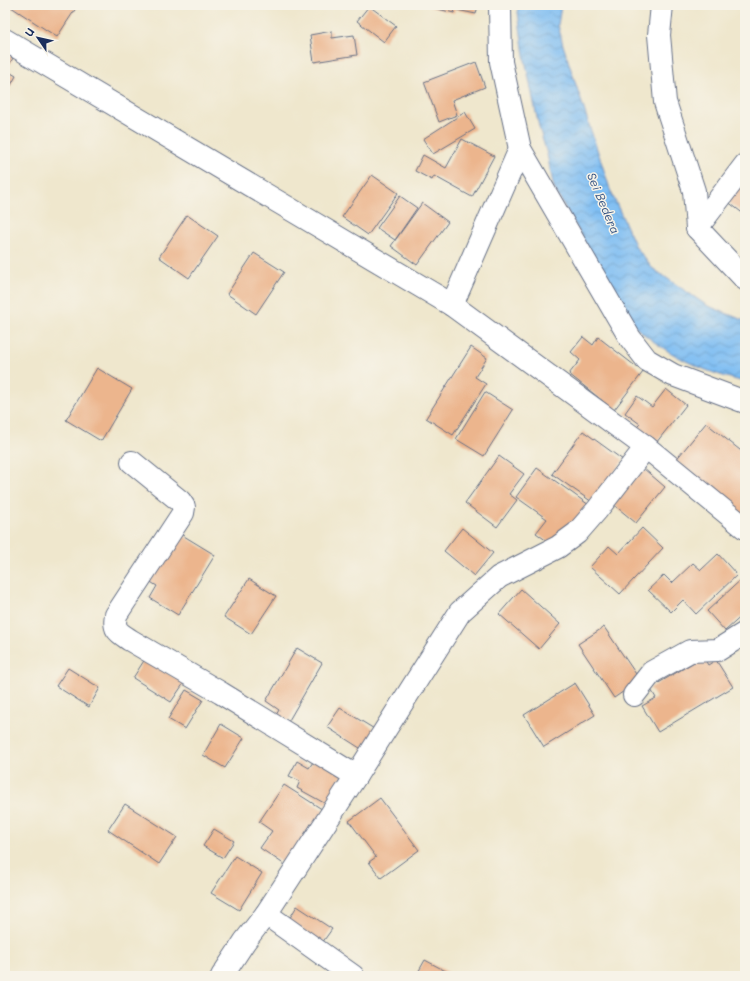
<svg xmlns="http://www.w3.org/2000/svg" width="750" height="981" viewBox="0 0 750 981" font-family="Mali,sans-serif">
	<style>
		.water { fill: url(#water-waves); stroke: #4d76a8 }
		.building { fill: #ecb58d }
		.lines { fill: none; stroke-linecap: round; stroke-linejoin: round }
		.minor-casing { stroke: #656f85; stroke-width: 24 }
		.minor { stroke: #fff; stroke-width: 22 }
		.labels { text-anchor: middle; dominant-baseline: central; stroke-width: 3; stroke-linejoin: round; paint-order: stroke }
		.water-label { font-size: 12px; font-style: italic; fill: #345383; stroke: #f7f3e8 }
	</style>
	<defs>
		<pattern id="water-waves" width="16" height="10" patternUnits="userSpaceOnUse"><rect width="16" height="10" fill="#7fbef3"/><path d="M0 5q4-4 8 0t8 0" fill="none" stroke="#679bc8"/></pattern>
	</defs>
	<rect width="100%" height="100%" fill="#f7f3e8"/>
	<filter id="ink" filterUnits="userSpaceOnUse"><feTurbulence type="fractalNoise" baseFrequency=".025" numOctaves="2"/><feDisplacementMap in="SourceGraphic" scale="8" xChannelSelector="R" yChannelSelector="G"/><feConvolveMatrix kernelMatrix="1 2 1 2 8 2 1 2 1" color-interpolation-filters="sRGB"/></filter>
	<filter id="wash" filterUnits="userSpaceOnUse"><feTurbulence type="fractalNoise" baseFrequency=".012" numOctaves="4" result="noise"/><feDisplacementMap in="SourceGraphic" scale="16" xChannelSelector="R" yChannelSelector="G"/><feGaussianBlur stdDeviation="0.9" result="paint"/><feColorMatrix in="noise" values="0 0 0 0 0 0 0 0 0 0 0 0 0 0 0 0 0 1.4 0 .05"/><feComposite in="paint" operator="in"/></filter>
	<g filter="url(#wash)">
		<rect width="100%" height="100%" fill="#efe7cd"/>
		<path class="water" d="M517,5H561L558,25L563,45L611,192L636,247L652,268L706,305L745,321V382C702,372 664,353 632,324L554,188L547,154L539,127L524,55Z"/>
		<g id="blocks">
			<g class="building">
				<path d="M8,5H78L57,37Z"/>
				<path d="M430,5H456L454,13L430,7Z"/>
				<path d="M458,5H478L476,14L457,10Z"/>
				<path d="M369,6L396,26L384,42L357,21Z"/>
				<path d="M332,31V38L354,35L357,55L314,62L310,35Z"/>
				<path d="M5,53L13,58L6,70L16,76L5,96Z"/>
				<path d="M476,62L485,87L452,100L457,115L439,122L424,82Z"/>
				<path d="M465,112L475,129L433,154L423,139Z"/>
				<path d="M462,139L494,156L472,197L434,176L432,180L415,171L423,155L446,168Z"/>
				<path d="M372,175L398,193L368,235L342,217Z"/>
				<path d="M745,177V215L727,201Z"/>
				<path d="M400,196L417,208L395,240L377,228Z"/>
				<path d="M422,203L448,222L417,265L391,246Z"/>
				<path d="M187,215L218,236L189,278L159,257Z"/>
				<path d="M254,253L284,272L256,314L227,294Z"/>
				<path d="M583,337L593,345L598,337L643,372L614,410L569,374L580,360L571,352Z"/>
				<path d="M471,347L487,358L475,377L486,384L453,435L426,418Z"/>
				<path d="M97,368L132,389L101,441L66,420Z"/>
				<path d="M666,389L686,405L656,443L636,428L640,424L625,413L637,396L652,407Z"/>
				<path d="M485,392L513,410L484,456L456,439Z"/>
				<path d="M706,423L745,454V518L675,461Z"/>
				<path d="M583,431L623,460L592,502L552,474Z"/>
				<path d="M499,456L524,474L509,494L517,500L497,527L465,503Z"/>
				<path d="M537,468L589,505L555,547L536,533L547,519L516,497Z"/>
				<path d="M643,468L665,487L636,523L613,504Z"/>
				<path d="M462,528L493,553L474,576L444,551Z"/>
				<path d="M642,528L663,548L620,594L590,567L609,546L618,554Z"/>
				<path d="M179,533L215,555L178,615L150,598L157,586L149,581Z"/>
				<path d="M718,554L737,575L696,614L683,600L671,612L648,590L664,575L672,583L693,563L701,570Z"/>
				<path d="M745,576V613L725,631L707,611Z"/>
				<path d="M249,579L276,596L251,634L224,617Z"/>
				<path d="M521,589L560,624L539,649L499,614Z"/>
				<path d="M604,627L640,680L614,698L578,644Z"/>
				<path d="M297,648L322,663L288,722L276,715L279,710L266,701Z"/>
				<path d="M703,657L708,665L716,660L733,687L658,732L642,706L656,698L650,688Z"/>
				<path d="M145,659L184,683L171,702L133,678Z"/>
				<path d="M68,668L100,688L89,707L56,686Z"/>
				<path d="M575,683L595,715L544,747L524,715Z"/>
				<path d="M186,690L203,700L185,729L168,719Z"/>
				<path d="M340,708L376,730L363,750L327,727Z"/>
				<path d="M221,724L244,738L225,768L203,755Z"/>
				<path d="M315,759L343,774L326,804L297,788L300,781L289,776L297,761L309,768Z"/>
				<path d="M284,785L328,813L291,869L260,848L272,831L259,822Z"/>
				<path d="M380,798L419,850L381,878L369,862L376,857L349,821Z"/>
				<path d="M125,804L177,837L159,864L108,830Z"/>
				<path d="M214,829L234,841L223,858L203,846Z"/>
				<path d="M235,856L262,873L239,910L211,893Z"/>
				<path d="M297,906L332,929L322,943L288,921Z"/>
				<path d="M425,960L455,976H416Z"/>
			</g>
		</g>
	</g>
	<g filter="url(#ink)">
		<use href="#blocks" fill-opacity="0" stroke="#656f85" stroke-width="1"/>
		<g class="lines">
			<defs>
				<g id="minor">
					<path d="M500,5L501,62L520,149L630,338L647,360L673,375L745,402"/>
					<path d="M662,5L659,35L665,102L694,191L697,228L745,279"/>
					<path d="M5,40L452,305L646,447"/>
					<path d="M697,228L745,165"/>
					<path d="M452,305L520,149"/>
					<path d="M132,462L180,501L184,507L183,513L116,615C113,630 118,632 130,640L221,693L356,776"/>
					<path d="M634,695L652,672L690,651L718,650L745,633"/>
					<path d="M266,914L353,976"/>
					<path d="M222,976L245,941L266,914L356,776L460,612L499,577L558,547L577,533L597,510L646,447L745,528"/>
				</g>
			</defs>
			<use href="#minor" class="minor-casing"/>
			<use href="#minor" class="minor"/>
		</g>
	</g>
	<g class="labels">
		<g class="water-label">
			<text transform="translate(604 203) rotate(67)">Sei Bedera</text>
		</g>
	</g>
	<rect width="750" height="981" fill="none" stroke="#f7f3e8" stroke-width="20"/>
	<g transform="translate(38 38) rotate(304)" stroke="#f7f3e8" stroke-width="3" paint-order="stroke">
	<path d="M0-3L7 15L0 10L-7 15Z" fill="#1b2f5e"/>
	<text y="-6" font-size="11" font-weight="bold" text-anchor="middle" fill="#1b2f5e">U</text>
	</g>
</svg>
